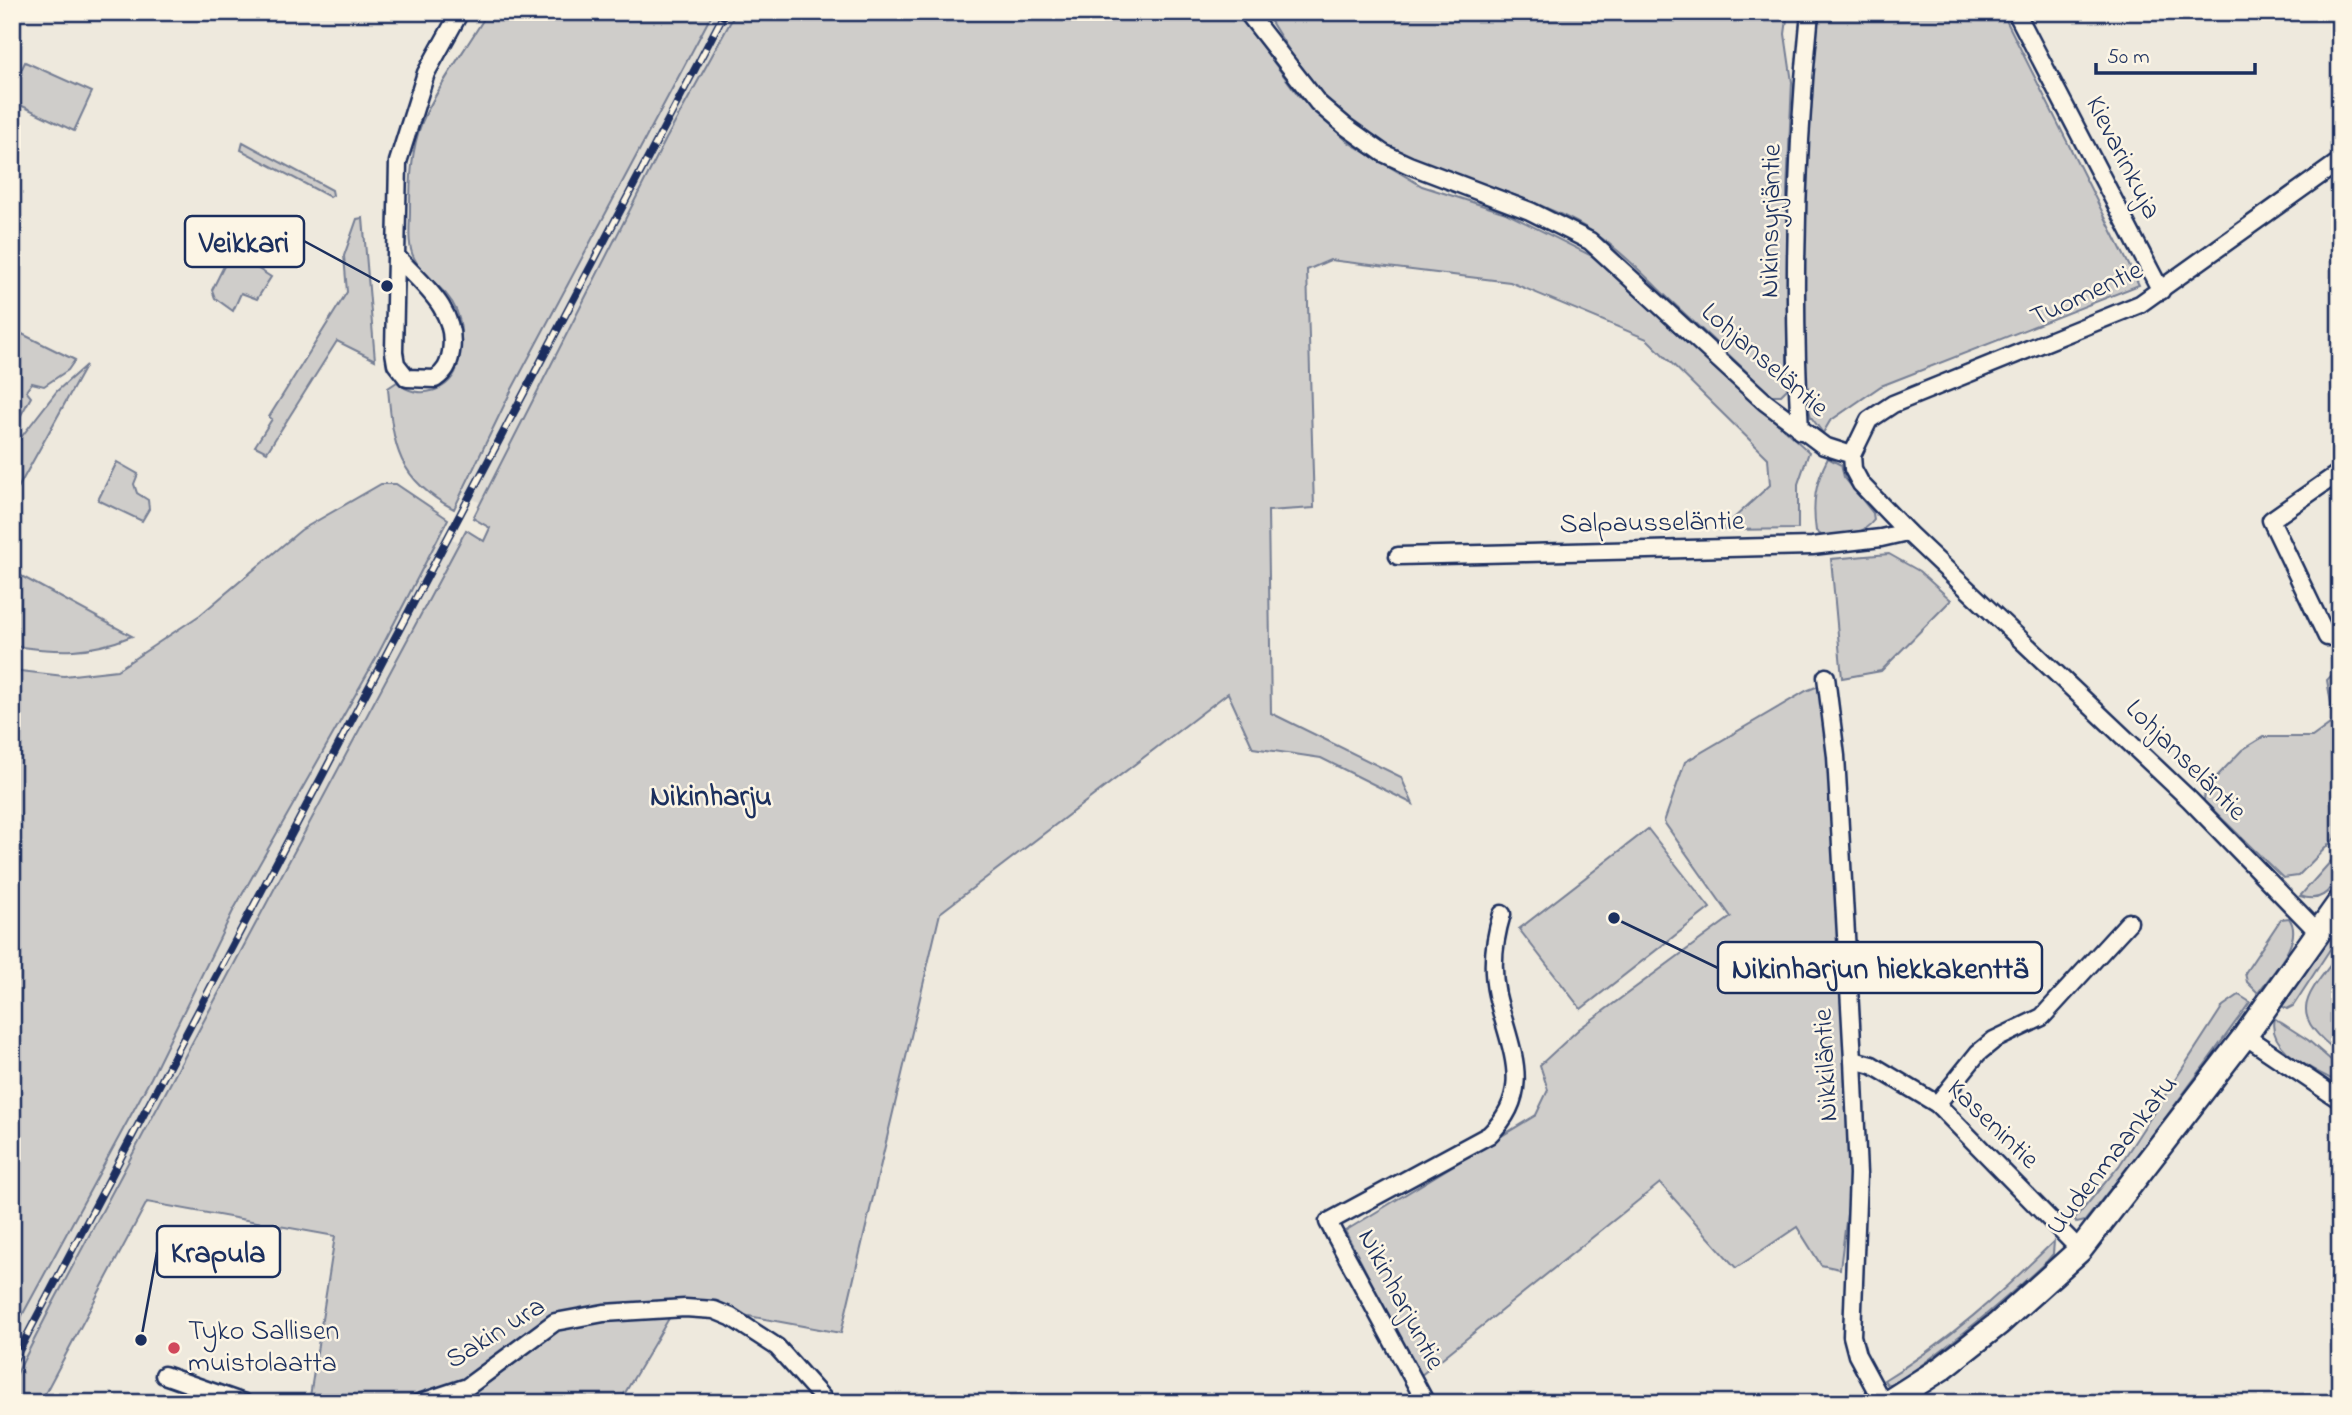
<svg xmlns="http://www.w3.org/2000/svg" width="2352" height="1415" viewBox="0 0 2352 1415" font-family="'Indie Flower',sans-serif">
	<style>
		.built { fill: #dedbd4 }
		.green { fill: #cfcdca; stroke: #757e94; stroke-width: 2 }
		.lines { fill: none; stroke-linecap: round; stroke-linejoin: round }
		.street-casing { stroke: #1b2f5e; stroke-width: 21 }
		.secondary-casing { stroke: #1b2f5e; stroke-width: 28 }
		.street { stroke: #fcf5e5; stroke-width: 16 }
		.secondary { stroke: #fcf5e5; stroke-width: 23 }
		.rail-casing { stroke: #1b2f5e; stroke-width: 8 }
		.rail { stroke: #fcf5e5; stroke-width: 5; stroke-dasharray: 16; stroke-linecap: butt }
		.poi-dot { fill: #d1495b; stroke: #fcf5e5; stroke-width: 2.5 }
		.labels { text-anchor: middle; dominant-baseline: central; stroke-width: 5; stroke-linejoin: round; paint-order: stroke }
		.street-label { font-size: 28px; fill: #1b2f5e; stroke: #fcf5e5 }
		.poi-label { font-size: 28px; fill: #1b2f5e; stroke: #fcf5e5; text-anchor: start }
		.neighbourhood-label { font-size: 30px; font-weight: bold; fill: #1b2f5e; stroke: #fcf5e5 }
		.leader { fill: none; stroke: #1b2f5e; stroke-width: 2.5 }
		.callout-dot { fill: #1b2f5e; stroke: #fcf5e5; stroke-width: 2.5 }
		.callout { fill: #fcf5e5; stroke: #1b2f5e; stroke-width: 2.5 }
		.callout-label { font-size: 30px; text-anchor: middle; font-weight: bold; fill: #1b2f5e }
	</style>
	<rect width="100%" height="100%" fill="#eee9dd"/>
	<filter id="ink" filterUnits="userSpaceOnUse"><feTurbulence type="fractalNoise" baseFrequency=".0143" numOctaves="2"/><feDisplacementMap in="SourceGraphic" scale="14" xChannelSelector="R" yChannelSelector="G"/><feConvolveMatrix kernelMatrix="1 2 1 2 8 2 1 2 1" color-interpolation-filters="sRGB"/></filter>
	<g filter="url(#ink)">
		<g class="built">
			<path d="M713,12H736L666,139L481,503L463,494L511,391Z"/>
			<path d="M440,534L459,542L12,1383V1334L234,909L375,660Z"/>
		</g>
		<g class="green">
			<path d="M488,12H713L511,391L454,509C398,480 393,447 388,388L397,382C417,402 454,391 458,363C464,331 463,308 438,286C428,278 419,269 414,258C407,244 410,226 410,211C410,182 411,149 422,122C436,89 469,44 488,12Z"/>
			<path d="M736,12H1236L1299,96L1348,142L1422,186L1506,213L1592,256L1809,452L1798,484V529L1721,530L1770,485L1768,458L1647,339L1510,282L1330,260L1307,270L1314,508L1268,511L1271,713L1401,777L1413,804L1321,758L1253,748L1228,693L940,913L841,1333L678,1303L619,1403H309L335,1236L147,1202L40,1403H12V1383L52,1305L466,530L484,541L490,528L473,518L666,139Z"/>
			<path d="M1265,12H1788L1785,34L1792,82L1787,190V389L1781,395H1770C1738,362 1703,331 1670,300C1641,272 1612,241 1576,222C1498,180 1399,171 1333,107C1305,79 1286,45 1265,12Z"/>
			<path d="M1818,12H2002L2139,285L1881,386L1830,421L1823,433L1811,417L1807,402C1803,272 1800,141 1818,12Z"/>
			<path d="M25,62L92,92L74,131L12,101V89Z"/>
			<path d="M243,142L332,190L333,195L330,197L241,150Z"/>
			<path d="M363,218L375,360L337,341L267,452L255,446L272,419L269,417L347,292L344,256L357,219Z"/>
			<path d="M230,254H235L271,277L257,299L241,293L233,311L215,298L212,290Z"/>
			<path d="M12,329L75,360L68,370L44,386L32,383L26,391L31,397L12,431Z"/>
			<path d="M86,365L12,499V449L57,391Z"/>
			<path d="M1828,458L1841,465L1844,477L1873,513L1874,520C1860,538 1842,535 1821,535L1816,531C1812,503 1815,483 1828,458Z"/>
			<path d="M117,462L138,474L134,484L137,493L148,500L149,509L142,521L98,500Z"/>
			<path d="M381,484H396L448,519L375,660L234,909L151,1078L12,1334V670L64,676L117,670L200,615L301,530Z"/>
			<path d="M1889,554L1919,571L1951,600L1881,671L1842,678L1831,559Z"/>
			<path d="M12,571L132,636C88,654 59,652 12,646Z"/>
			<path d="M2338,669L2340,833L2298,876L2283,878L2204,801L2205,789L2242,750L2263,737H2312L2334,721L2327,680Z"/>
			<path d="M1821,685L1830,756L1852,1174L1840,1269L1821,1265L1797,1227L1736,1268L1660,1183L1420,1376L1345,1231L1536,1115L1548,1090L1540,1065L1579,1029L1731,917L1664,822L1685,762L1806,691Z"/>
			<path d="M1648,829L1710,908L1581,1009L1519,929Z"/>
			<path d="M2340,851C2340,875 2330,907 2300,896Z"/>
			<path d="M2289,918C2305,941 2271,974 2258,993L2247,982L2245,973L2281,919Z"/>
			<path d="M2340,921V934L2293,1006L2287,1009L2282,1006Z"/>
			<path d="M2340,953V1054C2287,1013 2303,1000 2340,953Z"/>
			<path d="M2239,995L2250,1002C2197,1077 2142,1150 2085,1221L2077,1223L2074,1220L2119,1166L2223,1006Z"/>
			<path d="M2274,1018L2308,1040L2340,1068V1084C2317,1070 2266,1052 2274,1018Z"/>
			<path d="M2054,1241L2053,1254L2047,1261C1998,1306 1948,1348 1893,1385L1887,1384L1884,1380C1949,1341 2001,1293 2054,1241Z"/>
		</g>
		<g class="lines">
			<defs>
				<g id="street">
					<path d="M1247,12L1318,103L1345,126L1383,153L1409,165L1530,211L1590,241L1765,402L1824,446L1852,455L1853,469L1861,484L1907,532L2190,800L2317,931"/>
					<path d="M2016,12L2161,291"/>
					<path d="M396,256C422,284 458,310 451,352C449,365 445,372 435,379L407,378L396,364L394,352L398,162L426,73L460,12"/>
					<path d="M1800,431C1792,291 1796,151 1810,12"/>
					<path d="M1852,455L1869,420L1893,404L2140,304L2340,161"/>
					<path d="M1398,556L1812,546L1881,538L1907,532"/>
					<path d="M2327,637L2271,520L2340,472"/>
					<path d="M1826,677L1836,756L1853,1060L1858,1174L1852,1336L1857,1355L1883,1403"/>
					<path d="M2245,1036L2340,1100"/>
					<path d="M1853,1060L1872,1065L1937,1104L2080,1250"/>
					<path d="M1937,1104L1978,1053L1994,1040L2042,1017L2129,922"/>
					<path d="M164,1375L244,1403"/>
					<path d="M419,1403L467,1387L555,1322L604,1313L685,1308L714,1310L731,1317L777,1347L827,1403"/>
					<path d="M1426,1403L1328,1222L1489,1135C1536,1090 1509,1048 1497,995C1491,968 1494,940 1502,914"/>
				</g>
				<path id="secondary" d="M1887,1403L1942,1368L1998,1324L2080,1250L2245,1036L2340,902"/>
			</defs>
			<use href="#street" class="street-casing"/>
			<use href="#secondary" class="secondary-casing"/>
			<use href="#street" class="street"/>
			<use href="#secondary" class="secondary"/>
			<defs>
				<path id="rail" d="M12,1364L725,12"/>
			</defs>
			<use href="#rail" class="rail-casing"/>
			<use href="#rail" class="rail"/>
		</g>
	</g>
	<circle class="poi-dot" cx="174" cy="1348" r="7"/>
	<g class="labels">
		<g class="street-label">
			<text transform="translate(2122 158) rotate(63)">Kievarinkuja</text>
			<text transform="translate(1772 221) rotate(-89)">Nikinsyrjäntie</text>
			<text transform="translate(2087 295) rotate(-25)">Tuomentie</text>
			<text transform="translate(1764 361) rotate(41)">Lohjanseläntie</text>
			<text transform="translate(1652 524) rotate(-1)">Salpausseläntie</text>
			<text transform="translate(2185 761) rotate(45)">Lohjanseläntie</text>
			<text transform="translate(1827 1065) rotate(-93)">Nikkiläntie</text>
			<text transform="translate(1992 1125) rotate(44)">Kasenintie</text>
			<text transform="translate(2113 1156) rotate(-52)">Uudenmaankatu</text>
			<text transform="translate(1400 1300) rotate(62)">Nikinharjuntie</text>
			<text transform="translate(496 1334) rotate(-32)">Sakin ura</text>
		</g>
		<g class="poi-label">
			<text x="188" y="1332">Tyko Sallisen<tspan x="188" dy="32">muistolaatta</tspan></text>
		</g>
		<g class="neighbourhood-label">
			<text x="711" y="798">Nikinharju</text>
		</g>
	</g>
	<path class="leader" d="M387 286L304 241M1614 918L1718 968M141 1340L157 1252"/>
	<g class="callout-dot">
		<circle cx="387" cy="286" r="7"/>
		<circle cx="1614" cy="918" r="7"/>
		<circle cx="141" cy="1340" r="7"/>
	</g>
	<g class="callout">
		<rect x="185" y="216" width="119" height="51" rx="7"/>
		<rect x="1718" y="942" width="324" height="51" rx="7"/>
		<rect x="157" y="1226" width="123" height="51" rx="7"/>
	</g>
	<g class="callout-label">
		<text x="244" y="252">Veikkari</text>
		<text x="1880" y="978">Nikinharjun hiekkakenttä</text>
		<text x="218" y="1262">Krapula</text>
	</g>
	<rect width="2352" height="1415" fill="none" stroke="#fcf5e5" stroke-width="42"/>
	<rect x="21" y="21" width="2310" height="1373" fill="none" stroke="#1b2f5e" stroke-width="2.5" filter="url(#ink)"/>
	<path d="M2096 63v10h159v-10" fill="none" stroke="#1b2f5e" stroke-width="3.5"/>
	<text x="2107" y="63" font-size="21" fill="#1b2f5e" stroke="#fcf5e5" stroke-width="5" paint-order="stroke">50 m</text>
</svg>
